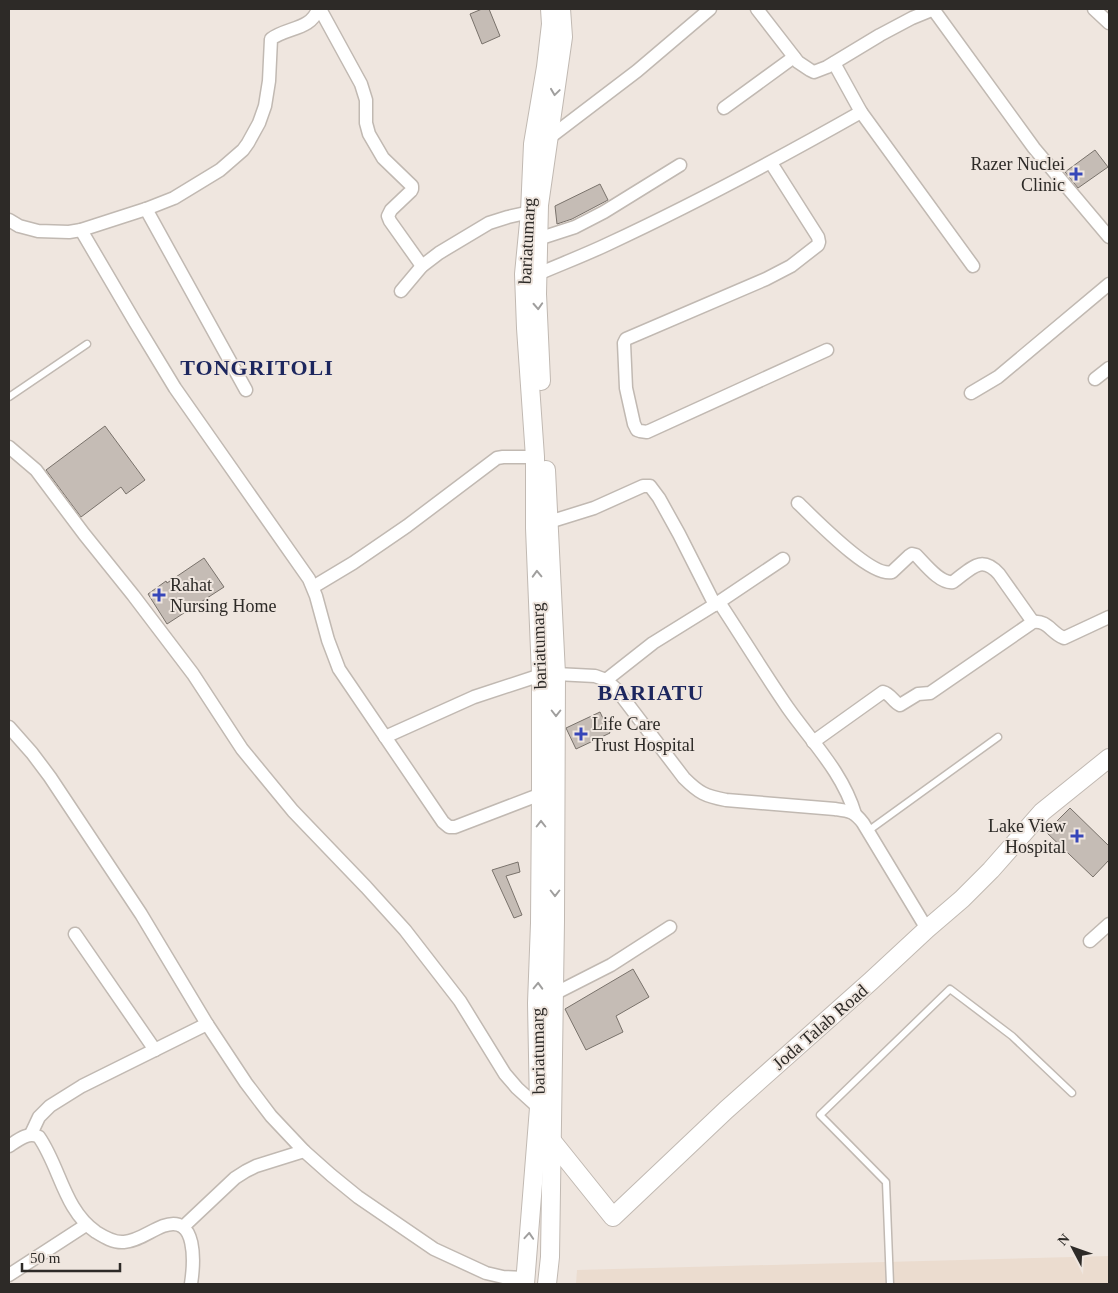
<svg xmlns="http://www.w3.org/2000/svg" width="1118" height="1293" viewBox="0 0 1118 1293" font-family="Georgia,serif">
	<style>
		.built { fill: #ebdccf }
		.building { fill: #c5bcb5; stroke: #79726b }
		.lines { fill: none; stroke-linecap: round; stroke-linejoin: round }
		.lane-casing { stroke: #c1b9b2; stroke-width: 9 }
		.street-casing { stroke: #c1b9b2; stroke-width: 15 }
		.secondary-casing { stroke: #c1b9b2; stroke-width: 20 }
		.lane { stroke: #fff; stroke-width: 6 }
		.street { stroke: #fff; stroke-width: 12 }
		.secondary { stroke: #fff; stroke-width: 18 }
		.oneway { stroke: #a09f9e }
		.poi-dot { fill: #3646b9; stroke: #efe6df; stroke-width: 2 }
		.labels { text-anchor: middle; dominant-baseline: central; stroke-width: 4; stroke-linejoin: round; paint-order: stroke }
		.poi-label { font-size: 18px; fill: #2d2a27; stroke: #efe6df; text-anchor: end }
		.street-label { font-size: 18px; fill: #2d2a27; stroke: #efe6df }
		.district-label { font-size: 22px; font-weight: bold; letter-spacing: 1px; fill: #1c265e; stroke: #efe6df }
	</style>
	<rect width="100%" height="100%" fill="#efe6df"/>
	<path class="built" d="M1109,1256V1284H576L577,1270Z"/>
	<g class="building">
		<path d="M482,9H489L500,36L482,44L470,14Z"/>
		<path d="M1095,150L1108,167L1078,188L1065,172Z"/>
		<path d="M600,184L608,200L572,219L557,224L555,206Z"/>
		<path d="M105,426L145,480L126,494L121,487L81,517L46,470Z"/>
		<path d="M204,558L224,587L167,624L148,594L166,581L167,583Z"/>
		<path d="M600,712L610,733L576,749L566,728Z"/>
		<path d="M1070,808L1109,846V860L1093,877L1046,832Z"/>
		<path d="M518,862L520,872L506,876L522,915L514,918L492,870Z"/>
		<path d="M633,969L649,997L616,1016L623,1032L586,1050L565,1009Z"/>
	</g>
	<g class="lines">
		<defs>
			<g id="lane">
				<path d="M9,397L87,344"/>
				<path d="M868,831L998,737"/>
				<path d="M890,1284L886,1182L820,1115L950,989L1012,1036L1072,1093"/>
			</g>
			<g id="street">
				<path d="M320,9L361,84L366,100V123L369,134L383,158L412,186V189L411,191L391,210L388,216L390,221L422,266"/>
				<path d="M757,9L798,62L810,70L814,72L827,67L880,35L912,18L934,9"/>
				<path d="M933,9L1034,148L1109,237"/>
				<path d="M1094,9L1109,23"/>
				<path d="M834,63L861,112L973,266"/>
				<path d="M724,108L794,57"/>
				<path d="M549,138L637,71L710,9"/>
				<path d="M771,163L818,237L819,242L818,245L791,266L766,279L626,339L624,343L626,388L634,424L637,430L640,431L647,432L827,350"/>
				<path d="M146,209L246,390"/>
				<path d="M9,220L19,226L38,231L69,232L81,230L146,209L174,198L220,170L243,150L248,143L259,123L265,106L269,81L271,39C287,27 311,30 318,9"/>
				<path d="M81,230L135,322L175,388L309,579L316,596L328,640L339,669L443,822L449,827H455L541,794"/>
				<path d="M538,239L575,227L604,212L680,165"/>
				<path d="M538,274C561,264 585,255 608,244C694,204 778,159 861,112"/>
				<path d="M401,291L422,266L439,253L489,223L508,217L530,212"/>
				<path d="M1095,379L1109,368"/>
				<path d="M971,393L998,377L1109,284"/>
				<path d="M9,447L36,470L84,534L133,595L193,674L242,749L293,811L366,887L405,930L460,1001L505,1074L517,1088L539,1108"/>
				<path d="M798,503C814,518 871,578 892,572L909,556L912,554L916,555C925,564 940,584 953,582C971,569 981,554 999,574L1033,622"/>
				<path d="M549,522L594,508L643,486H650L659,498L679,534L715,605"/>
				<path d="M313,587L353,563L407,526L497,458L503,457H535"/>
				<path d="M719,602C742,637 764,673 788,708C812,742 843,773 855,814"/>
				<path d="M606,680L653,643L719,602L783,559"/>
				<path d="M9,727L32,753L50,777L141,914L207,1024L246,1083L271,1116L304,1151L331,1175L358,1197L434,1249L486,1273L503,1277L525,1278"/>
				<path d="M385,737L474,697L541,675L556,674L595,676L606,680L617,690L684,778C699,793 705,796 726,800L835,809C849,811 854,811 863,823L927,929"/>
				<path d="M813,742L883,692C891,694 893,702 900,705L918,694L930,693L1033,622C1048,620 1051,633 1064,638L1109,617"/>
				<path d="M75,934L155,1050"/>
				<path d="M1090,941L1109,924"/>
				<path d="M554,994L611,965L670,927"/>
				<path d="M31,1134L39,1117L50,1106L82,1086L207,1024"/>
				<path d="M9,1146C18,1140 29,1131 39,1137C60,1167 64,1210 96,1232C104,1237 114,1243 124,1242C138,1241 150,1231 163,1226C198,1213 194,1264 191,1284"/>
				<path d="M183,1227L235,1178L246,1171L256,1166L304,1151"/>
				<path d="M9,1275L86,1225"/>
			</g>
			<g id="secondary">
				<path d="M541,381L537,294L539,205L563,37L561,9"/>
				<path d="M546,470L556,674L555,921L550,1257L547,1284"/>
				<path d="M549,1139L552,1141L613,1217L726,1110L871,981L927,929L962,899L991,870L1042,812L1109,758"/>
				<path d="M525,1284L539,1108L537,1003L540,923L541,794V675L535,528V457L526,328L524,274L530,212L533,144L546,67L551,24L550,9"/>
			</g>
		</defs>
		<use href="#lane" class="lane-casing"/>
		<use href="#street" class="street-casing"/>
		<use href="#secondary" class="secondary-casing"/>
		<use href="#lane" class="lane"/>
		<use href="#street" class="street"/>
		<use href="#secondary" class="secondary"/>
	</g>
	<defs><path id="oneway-chevron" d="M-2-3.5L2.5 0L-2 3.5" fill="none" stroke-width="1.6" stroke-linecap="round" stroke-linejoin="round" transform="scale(1.25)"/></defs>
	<g class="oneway">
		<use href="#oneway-chevron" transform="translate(555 92) rotate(98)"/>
		<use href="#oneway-chevron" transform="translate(538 306) rotate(87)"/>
		<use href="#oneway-chevron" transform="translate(537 574) rotate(-92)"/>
		<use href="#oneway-chevron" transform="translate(556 713) rotate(90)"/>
		<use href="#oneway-chevron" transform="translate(541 824) rotate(-90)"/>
		<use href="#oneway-chevron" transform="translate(555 893) rotate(90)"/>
		<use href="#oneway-chevron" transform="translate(538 986) rotate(-88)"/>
		<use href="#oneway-chevron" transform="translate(529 1236) rotate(-86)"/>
	</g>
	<g class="poi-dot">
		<path d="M1073.5 166.5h5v5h5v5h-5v5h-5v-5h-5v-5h5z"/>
		<path d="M156.5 587.5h5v5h5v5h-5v5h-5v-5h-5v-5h5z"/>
		<path d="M578.5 726.5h5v5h5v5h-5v5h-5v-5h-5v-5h5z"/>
		<path d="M1074.5 828.5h5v5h5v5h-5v5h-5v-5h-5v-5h5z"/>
	</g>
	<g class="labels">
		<g class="poi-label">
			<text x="1065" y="164">Razer Nuclei<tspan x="1065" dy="21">Clinic</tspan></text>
			<text x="170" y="585" text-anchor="start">Rahat<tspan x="170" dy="21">Nursing Home</tspan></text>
			<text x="592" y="724" text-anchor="start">Life Care<tspan x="592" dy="21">Trust Hospital</tspan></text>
			<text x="1066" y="826">Lake View<tspan x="1066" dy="21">Hospital</tspan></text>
		</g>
		<g class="street-label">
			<text transform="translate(527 241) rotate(-87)">bariatumarg</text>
			<text transform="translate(539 646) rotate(-92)">bariatumarg</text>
			<text transform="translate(820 1027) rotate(-41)">Joda Talab Road</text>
			<text transform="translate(538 1051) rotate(-91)">bariatumarg</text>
		</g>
		<g class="district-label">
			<text x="257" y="367">TONGRITOLI</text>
			<text x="651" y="692">BARIATU</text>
		</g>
	</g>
	<rect width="1118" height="1293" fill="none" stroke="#2d2a27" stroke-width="20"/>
	<g transform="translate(1073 1248) rotate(311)" stroke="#efe6df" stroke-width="4" paint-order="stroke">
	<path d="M0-4L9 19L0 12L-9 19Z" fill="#2d2a27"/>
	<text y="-8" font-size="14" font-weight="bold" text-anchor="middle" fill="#2d2a27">N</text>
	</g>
	<path d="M22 1263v8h98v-8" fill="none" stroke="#2d2a27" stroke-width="2.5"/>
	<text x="30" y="1263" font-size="15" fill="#2d2a27" stroke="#efe6df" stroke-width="4" paint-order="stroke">50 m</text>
</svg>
